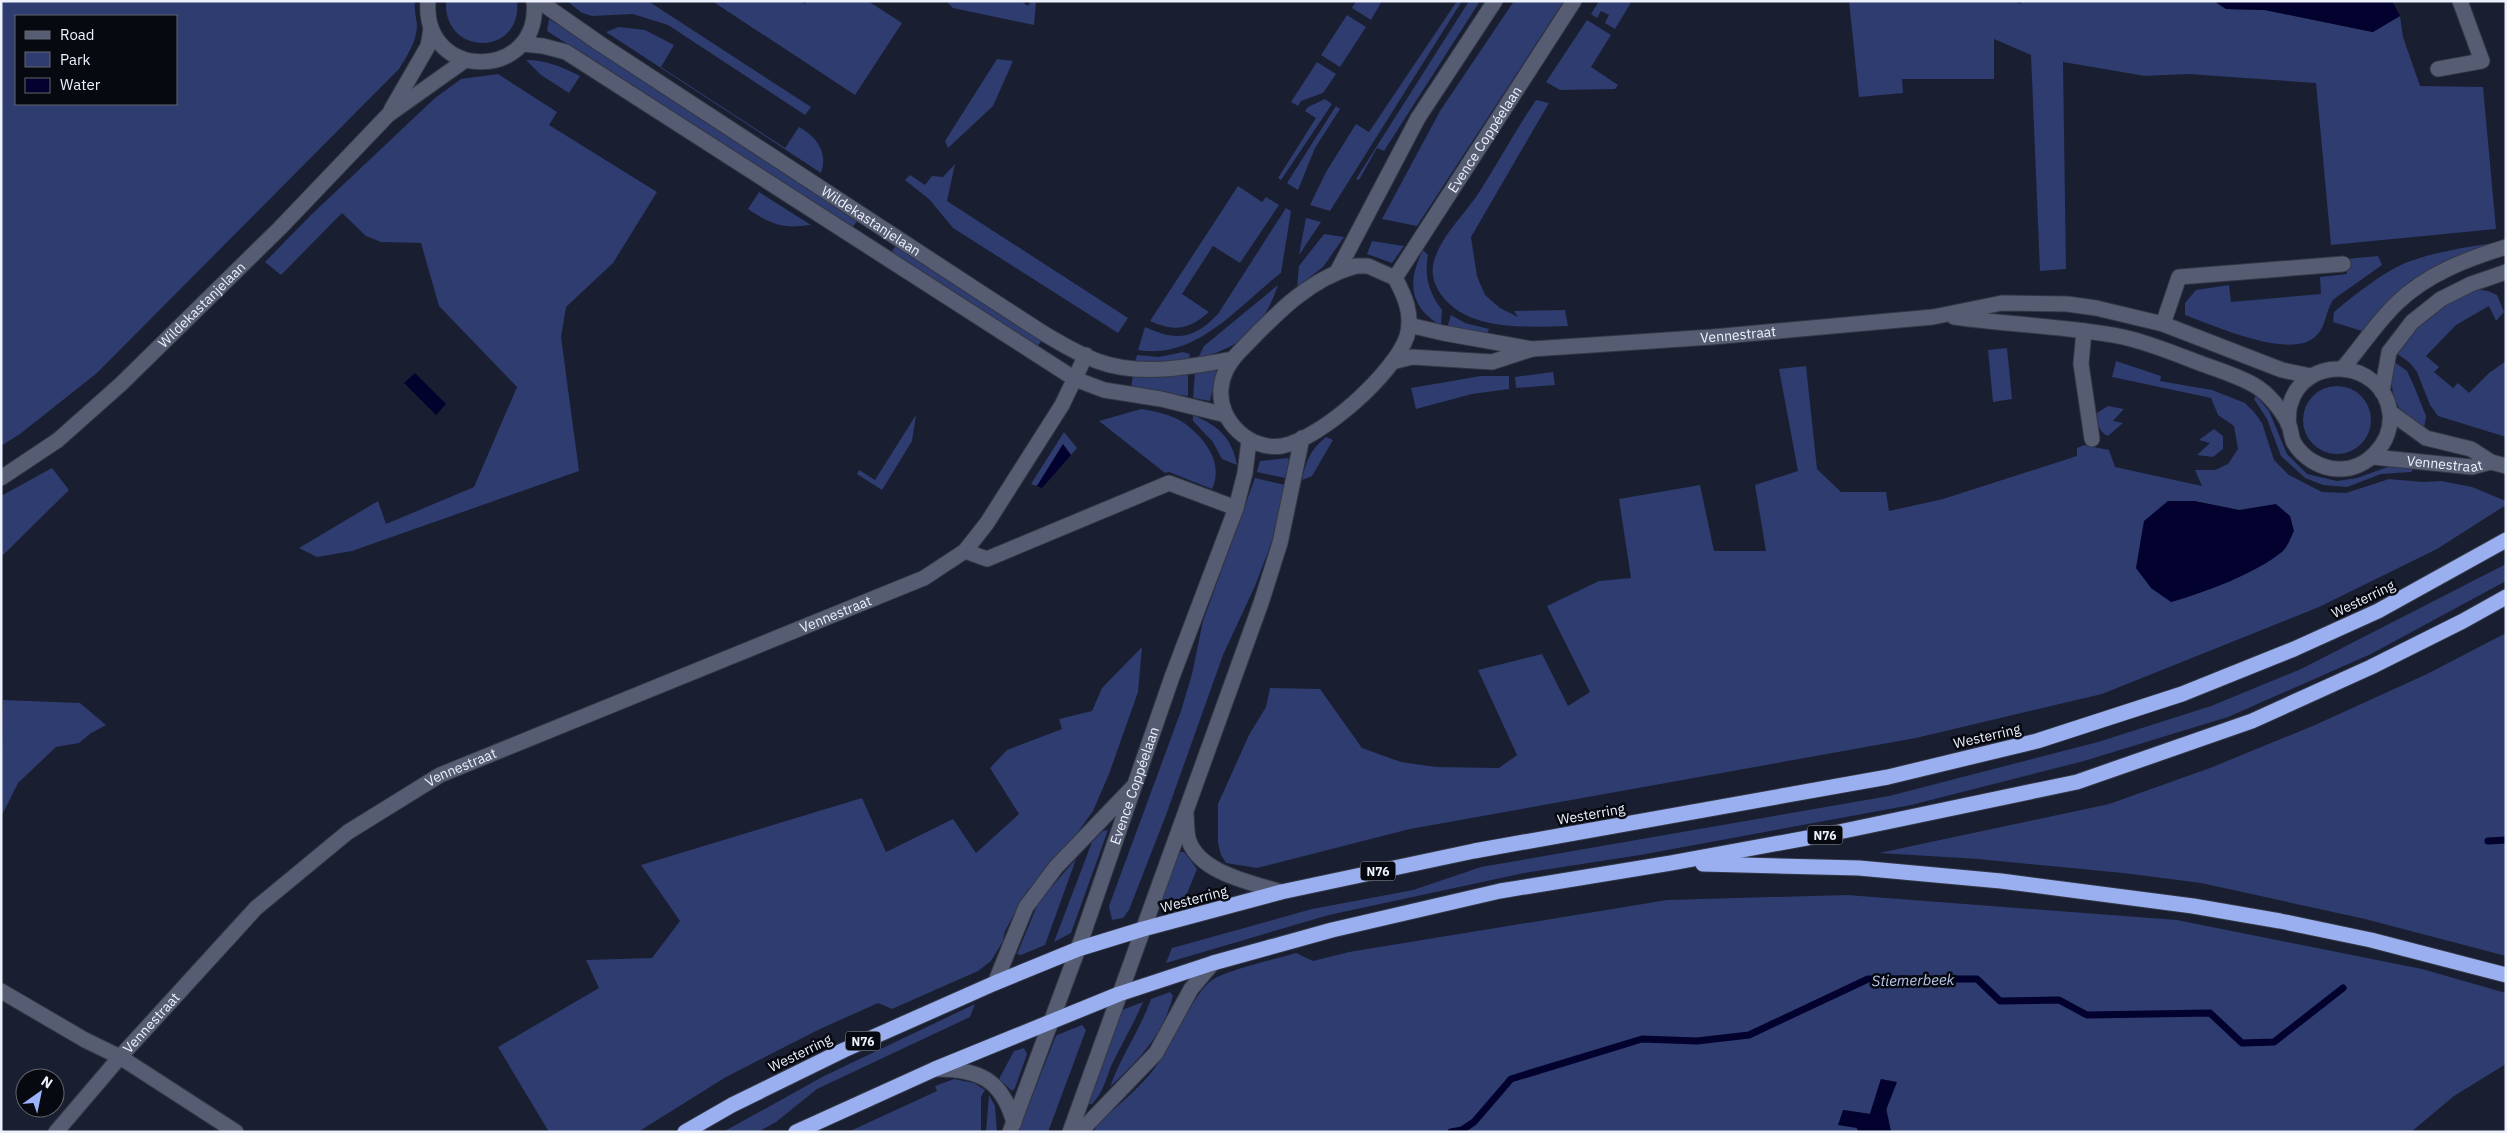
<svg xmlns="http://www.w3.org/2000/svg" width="2507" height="1133" viewBox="0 0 2507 1133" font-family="'IBM Plex Sans',sans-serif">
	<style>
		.green { fill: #2e3c6f; fill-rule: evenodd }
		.water { fill: #03012d }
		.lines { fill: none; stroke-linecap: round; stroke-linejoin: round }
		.stream { stroke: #03012d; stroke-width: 7 }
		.street-casing { stroke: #333745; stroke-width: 17 }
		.secondary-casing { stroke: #333745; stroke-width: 17 }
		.highway-casing { stroke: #333745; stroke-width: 17 }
		.street { stroke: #565d72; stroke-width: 15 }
		.secondary { stroke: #565d72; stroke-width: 15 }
		.highway { stroke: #99aff0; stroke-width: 15 }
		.labels { text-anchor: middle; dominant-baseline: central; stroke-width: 5; stroke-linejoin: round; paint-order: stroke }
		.shield { fill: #070910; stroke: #a7abb6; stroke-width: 1 }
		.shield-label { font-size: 12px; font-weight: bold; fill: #ecf1fd }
		.street-label { font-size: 14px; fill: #ecf1fd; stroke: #070910 }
		.water-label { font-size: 15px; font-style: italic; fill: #bac7ee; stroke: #070910 }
	</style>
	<rect width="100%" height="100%" fill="#191e30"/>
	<g class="green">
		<path d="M1,1H415C414,10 416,16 417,25C417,41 407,56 399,69L97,373L20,434L1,446ZM16,16H176V104H16Z"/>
		<path d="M446,1H517C523,56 443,58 446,1Z"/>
		<path d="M567,1H648L811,107L805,115L668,25L633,14L592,16L582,13Z"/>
		<path d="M712,1H800L805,4L807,1H868L902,23L855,95Z"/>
		<path d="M946,1H1021L1028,6L1031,1H1036L1034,25L953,8Z"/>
		<path d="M1356,1H1382L1371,20L1352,8Z"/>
		<path d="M1457,1H1462L1330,211L1310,205L1326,172L1356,124L1369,132Z"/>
		<path d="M1469,1H1480L1384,151L1377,148L1359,180L1356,179Z"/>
		<path d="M1514,1H1564L1417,226L1382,219L1440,111Z"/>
		<path d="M1599,1H1632L1615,29L1605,23L1609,15L1601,11L1597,18L1591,14Z"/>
		<path d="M1849,1H2013L2021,4L2020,1H2214L2226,9L2265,10L2372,32L2400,16L2403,37L2420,86L2483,87L2496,229L2331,245L2316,83L2188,74L2145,76L2063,62L2066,269L2040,271L2031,55L1994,39V79H1902L1903,93L1859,97Z"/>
		<path d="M1347,15L1366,27L1340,67L1321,55Z"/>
		<path d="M549,19L858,220L852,228L547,31Z"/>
		<path d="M1587,20L1611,35L1591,67L1618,85L1615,89L1560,90L1546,82Z"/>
		<path d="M619,27L645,30L674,45L661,67L785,148L799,127C817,137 828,152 821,173L606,32Z"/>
		<path d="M997,59L1013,61L993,106L948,148L945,141Z"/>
		<path d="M526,60C547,60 562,67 580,76L569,93L541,75Z"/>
		<path d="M1317,62L1336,74L1323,93L1301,101L1298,106L1291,102Z"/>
		<path d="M498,74L557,112L549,125L657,192L613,263L566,307L561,337L579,471L352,551L317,557L299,548L378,501L386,524L474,487L517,387L439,306L421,243L381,242L366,236L342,213L281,275L265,262L311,215L435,98L461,79Z"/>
		<path d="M1325,99L1332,104L1281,180L1278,178L1316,118L1305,111L1308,107Z"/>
		<path d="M1536,100L1549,103L1471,237L1477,276L1485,295L1500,308L1518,317L1514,311L1565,310L1568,326C1525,327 1463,332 1438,290C1433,281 1431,271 1434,261C1441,236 1464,215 1478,194C1498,163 1515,131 1536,100Z"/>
		<path d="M1336,106L1340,109L1315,148L1298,190L1287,183Z"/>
		<path d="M955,164L947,201L1128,318L1118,333L953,228L929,199L905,180L910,175L925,185L932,176L943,177Z"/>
		<path d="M1238,186L1262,202L1266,197L1279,205L1240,263L1213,246L1182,294L1209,312C1188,330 1175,332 1150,321Z"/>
		<path d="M759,192L811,225C781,229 772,225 748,209Z"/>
		<path d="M1286,208L1291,211L1281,273C1238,306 1197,360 1138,350L1145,327C1176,341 1193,340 1218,314Z"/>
		<path d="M1306,218L1321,222L1299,255Z"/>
		<path d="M1324,234L1344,237L1323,267L1297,287L1299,266Z"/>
		<path d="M1372,241L1404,246L1392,263L1367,254Z"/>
		<path d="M2493,243L2465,253L2365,332L2333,322L2334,312C2353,296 2381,274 2403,264C2432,252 2463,248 2493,243Z"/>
		<path d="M896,245L1043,339L1037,347L890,254Z"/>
		<path d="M1423,250L1428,255C1424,277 1429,292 1442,310L1441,326C1409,306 1407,282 1423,250Z"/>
		<path d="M2378,256L2382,265L2334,299C2325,310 2327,326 2316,336C2291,361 2213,325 2185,315V303L2196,290L2229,285L2231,302L2321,294L2320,277L2347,274L2346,259Z"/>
		<path d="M1278,285C1264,327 1241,348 1198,358L1204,346Z"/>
		<path d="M2475,289L2488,291L2497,295L2504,312L2496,321L2489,306L2456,325L2426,356L2439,367L2434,372L2453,388L2458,383L2469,393L2489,373L2506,361V437L2438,416L2430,405L2417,372L2410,363L2396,353C2406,328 2450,299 2475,289Z"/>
		<path d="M1451,315L1465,323L1489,329L1487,334L1447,328Z"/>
		<path d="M2007,348L2012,399L1993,402L1988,350Z"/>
		<path d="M1183,352L1190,354L1189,359L1175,363L1135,362L1137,355L1159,357Z"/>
		<path d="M2116,361L2161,376L2160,381L2212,390L2245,403L2254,412L2262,423L2274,460L2289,475L2322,492L2346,493L2389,479L2423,482L2441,481L2472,487L2506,501V505L2437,549L2319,607L2102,694L1916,738L1410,829L1257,868L1226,863L1221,855L1218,843V804L1249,735L1266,707L1270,688L1320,689L1362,748L1401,762L1436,767L1499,768L1517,755L1478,670L1542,654L1568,706L1590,692L1547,606L1599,581L1631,578L1619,499L1700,485L1714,551H1766L1755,485L1798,471L1779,369L1806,366L1817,469L1841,492H1886L1889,511L1943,499L2077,456V448L2084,445L2109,450L2115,467L2202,486L2195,470H2215L2228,464L2238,449L2234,426L2218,415L2211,398L2112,377ZM2194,501L2239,510L2284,550C2248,572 2212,590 2171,602Z"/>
		<path d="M2393,361L2407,371L2414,386L2426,416L2424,429C2393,411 2389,395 2393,361Z"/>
		<path d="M1214,370L1217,372L1210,401L1193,398L1195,372Z"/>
		<path d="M1553,372L1555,385L1516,388L1515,377Z"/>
		<path d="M1188,373V396L1131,389L1133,375Z"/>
		<path d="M1481,376H1509V389L1472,394L1416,409L1411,388Z"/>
		<circle cx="2337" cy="420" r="34"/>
		<path d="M2256,396L2269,411L2287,454L2307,474L2337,481L2357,478L2393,465L2415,467L2411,472L2381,474L2347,487L2323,485L2305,478L2281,456L2267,419L2254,399Z"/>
		<path d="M2108,406L2124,409L2113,421L2123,423L2108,436C2099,432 2096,423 2097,413Z"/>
		<path d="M1141,409C1154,411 1169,414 1181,421C1203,435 1225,463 1212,489L1169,472L1165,473L1099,421Z"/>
		<path d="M916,415L912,441L882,490L857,474L859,470L875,480Z"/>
		<path d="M1193,415C1218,426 1232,437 1237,465L1222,459L1213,442L1193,421Z"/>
		<path d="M2214,429L2223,436V449L2213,457L2197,455L2210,443L2199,440Z"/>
		<path d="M1064,432L1077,448L1071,455L1063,445L1037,486L1031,484Z"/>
		<path d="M1326,437L1333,440L1312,476L1302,480C1306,461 1310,450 1326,437Z"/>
		<path d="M1287,458L1290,460L1285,478L1257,472L1260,461Z"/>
		<path d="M52,468L69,490L1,557V496Z"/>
		<path d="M1255,478L1285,485L1277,528L1255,586L1223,655L1166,815L1129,910L1123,918L1112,920L1109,906L1181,711L1192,674L1203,621Z"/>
		<path d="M2506,564V581L2371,654L2228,717L2084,761L1911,805L1640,855L1524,873L1329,915L1166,963L1172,948L1312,909L1413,890L1481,867L1889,796L2098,742L2211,706L2301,669Z"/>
		<path d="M2506,633V956L2365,919L2201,883L2123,873L1978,859L1879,853L2109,804L2210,768L2315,725L2427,674Z"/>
		<path d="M1142,647L1138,692L1109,774L1093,811L1070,843L1027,891L1005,931L1003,941L991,961L978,971L892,1009L878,1003L818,1030L726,1077L638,1132H549L498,1047L599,988L586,960L652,958L680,921L641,865L862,798L886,852L953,819L976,853L1019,814L990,768L1007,750L1062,729L1059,719L1092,711L1102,688Z"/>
		<path d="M3,700L80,703L106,725L91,733L79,743L56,747L18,783L1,817Z"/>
		<path d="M1108,830L1071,933L1054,942L1092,842L1103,831Z"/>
		<path d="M1179,852H1184L1197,869L1184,901L1160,906Z"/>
		<path d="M1076,859L1045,945L1021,955L1017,954L1039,901Z"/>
		<path d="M1847,895L2177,920L2422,969L2506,993V1064L2454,1096L2411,1132H1891L1881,1079L1870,1114L1844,1110L1859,1132H1094L1097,1125C1115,1107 1138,1090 1154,1069C1172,1047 1193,993 1212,980C1227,970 1276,959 1296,953L1313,961L1349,952L1667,900Z"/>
		<path d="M1170,992L1173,996C1162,1037 1140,1058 1110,1087C1121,1056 1140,1030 1151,999Z"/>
		<path d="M1143,1002C1134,1023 1123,1042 1113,1062C1106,1077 1104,1092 1092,1104H1089L1087,1101L1122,1010Z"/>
		<path d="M975,1004L970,1017L817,1089L776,1122L758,1132H723L824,1076Z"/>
		<path d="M1082,1025L1086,1030L1048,1132H1018L1055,1038L1057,1035Z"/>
		<path d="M1024,1048L1027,1054L1015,1088L1012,1091L999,1079L1014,1051Z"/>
		<path d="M954,1079L974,1083L985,1090L981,1097V1132H848L937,1091L935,1086Z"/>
		<path d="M989,1095L995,1106L997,1132H986Z"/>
	</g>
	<g class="water">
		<path d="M2214,1H2392L2400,16L2373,32L2265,10L2226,9Z"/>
		<path d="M415,373L446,404L436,415L404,383Z"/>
		<path d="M1063,444L1071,455L1042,488L1037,486Z"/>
		<path d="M2168,501H2194L2239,510L2276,504L2290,516L2294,531C2291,537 2288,546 2283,551C2255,574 2206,592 2171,602L2151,588L2136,568L2144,521Z"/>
		<path d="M1881,1079L1897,1082L1886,1110L1891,1132H1859L1857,1128L1838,1125L1843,1110L1870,1114Z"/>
	</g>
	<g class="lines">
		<g class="stream">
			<path d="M2488,841L2506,840"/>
			<path d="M1451,1132L1462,1130L1474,1122L1511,1079L1642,1039L1697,1041L1749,1035L1868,979H1977L2000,1001L2059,1000L2087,1015L2210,1013L2242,1043L2274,1042L2343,988"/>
		</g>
		<defs>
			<g id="street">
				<path d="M2438,69L2482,61L2460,1"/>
				<path d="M2163,324L2179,277L2343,264"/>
				<path d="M2084,331L2081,364L2092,439"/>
				<path d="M965,551L987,559L1169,483L1236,508"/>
				<path d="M1,991L85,1040L120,1057L236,1132"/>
				<path id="s1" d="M56,1132L120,1057L256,908L348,832L440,775L924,578L965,551L987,523L1062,405L1086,355"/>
			</g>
			<g id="secondary">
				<path d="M428,1C422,83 542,81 534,1"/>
				<path id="s2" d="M534,3L546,6L599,43L989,298C1024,320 1059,346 1097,361C1140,377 1190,367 1233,359"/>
				<path d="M523,44L543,46L566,52L1075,379L1104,390L1161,399L1226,415"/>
				<path d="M391,110L428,46L431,29"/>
				<path d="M1356,266H1368L1395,278C1405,296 1413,315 1407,336C1395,373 1321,439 1282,446C1250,451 1218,421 1221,389C1222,374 1231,360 1241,350C1275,315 1308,279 1356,266Z"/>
				<path d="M1337,272L1418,118L1495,1"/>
				<path id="s3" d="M1395,278L1574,1"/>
				<path d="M1954,317C2010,325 2067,326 2123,337C2150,343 2176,354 2202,364C2219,370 2238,376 2254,385C2268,393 2282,410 2289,425C2291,430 2291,437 2294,443C2303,458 2320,468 2337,469C2367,471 2393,442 2390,413C2383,359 2304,353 2290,405C2288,411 2289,418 2288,424"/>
				<path id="s4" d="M1409,325L1443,333L1532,349L1712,337L1933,317L2002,303L2067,304L2096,308L2163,324L2282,370L2311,376"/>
				<path d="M1392,362L1412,357L1492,362L1532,349"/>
				<path d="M2343,368C2361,347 2377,322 2397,303C2427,274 2467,259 2506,247"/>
				<path d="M2382,392L2389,352L2412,322L2441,299L2471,284L2506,272"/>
				<path d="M2390,412L2426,438L2471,449L2491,462L2506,466"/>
				<path id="s5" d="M2373,457L2472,467L2491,462"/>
				<path id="s6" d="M1,478L58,440L121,384L280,228L388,115L464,61"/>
				<path d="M1186,814C1187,823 1186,833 1189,841C1200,873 1253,883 1281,892"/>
				<path d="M995,983L1026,907L1056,867L1133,787"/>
				<path d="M935,1069C979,1069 1002,1079 1014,1123"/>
				<path id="s7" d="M1010,1132L1078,949L1172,677L1236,508L1245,473L1249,440"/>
				<path d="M1070,1132L1261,603L1280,543L1302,438"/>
				<path d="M1080,1132L1156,1053L1191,989L1213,963"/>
			</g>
			<g id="highway">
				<path d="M1703,864L1859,868L2001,881L2193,906L2280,921L2371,940L2506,975"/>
				<path d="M685,1132L732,1105L844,1050L995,983L1078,949L1143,929L1281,892L1474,851L1888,777L2037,741L2182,694L2294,649L2378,611L2506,540"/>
				<path d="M796,1132L935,1069L1119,994L1213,963L1332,930L1500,891L1671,863L1834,833L2077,782L2252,721L2371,667L2463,621L2506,597"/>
			</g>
		</defs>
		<use href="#street" class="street-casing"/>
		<use href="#secondary" class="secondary-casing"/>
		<use href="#highway" class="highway-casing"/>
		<use href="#street" class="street"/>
		<use href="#secondary" class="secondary"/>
		<use href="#highway" class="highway"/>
	</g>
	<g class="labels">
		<g class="shield">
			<rect x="1807.5" y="825.5" width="35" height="19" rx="4"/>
			<rect x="1360.5" y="861.5" width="35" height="19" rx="4"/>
			<rect x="845.5" y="1031.5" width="35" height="19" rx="4"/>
		</g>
		<g class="shield-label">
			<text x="1825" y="835">N76</text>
			<text x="1378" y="871">N76</text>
			<text x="863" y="1041">N76</text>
		</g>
		<g class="street-label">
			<text stroke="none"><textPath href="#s3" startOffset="165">Evence Coppéelaan</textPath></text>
			<text stroke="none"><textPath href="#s2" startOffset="402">Wildekastanjelaan</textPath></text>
			<text stroke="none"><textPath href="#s6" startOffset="266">Wildekastanjelaan</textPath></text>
			<text stroke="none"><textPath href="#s4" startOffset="332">Vennestraat</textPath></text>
			<text stroke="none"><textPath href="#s5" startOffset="72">Vennestraat</textPath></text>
			<text transform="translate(2363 599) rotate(-26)">Westerring</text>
			<text stroke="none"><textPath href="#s1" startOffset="955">Vennestraat</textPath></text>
			<text transform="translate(1987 736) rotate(-13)">Westerring</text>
			<text stroke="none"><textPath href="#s1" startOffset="550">Vennestraat</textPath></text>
			<text stroke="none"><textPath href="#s7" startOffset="368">Evence Coppéelaan</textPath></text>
			<text transform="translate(1591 814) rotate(-10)">Westerring</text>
			<text transform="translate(1194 899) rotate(-15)">Westerring</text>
			<text stroke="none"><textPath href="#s1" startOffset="145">Vennestraat</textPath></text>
			<text transform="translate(800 1053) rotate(-26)">Westerring</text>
		</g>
		<g class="water-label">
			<text transform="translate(1913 980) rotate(-1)">Stiemerbeek</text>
		</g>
	</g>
	<rect width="2507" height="1133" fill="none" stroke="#ecf1fd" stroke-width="5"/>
	<rect x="15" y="15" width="162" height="90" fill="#070910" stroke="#63666f"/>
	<rect x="25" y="31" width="25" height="8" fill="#565d72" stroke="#63666f"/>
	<text x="60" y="40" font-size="15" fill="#ecf1fd">Road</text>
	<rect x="25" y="52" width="25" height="15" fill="#2e3c6f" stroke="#63666f"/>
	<text x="60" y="65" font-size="15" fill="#ecf1fd">Park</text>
	<rect x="25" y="78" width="25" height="15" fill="#03012d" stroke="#63666f"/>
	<text x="60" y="90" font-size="15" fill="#ecf1fd">Water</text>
	<g transform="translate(40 1093) rotate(33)"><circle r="24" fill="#070910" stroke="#63666f"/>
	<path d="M0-4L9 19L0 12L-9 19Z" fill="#9cb4fd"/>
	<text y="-8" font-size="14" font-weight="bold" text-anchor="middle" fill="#ecf1fd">N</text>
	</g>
</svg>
